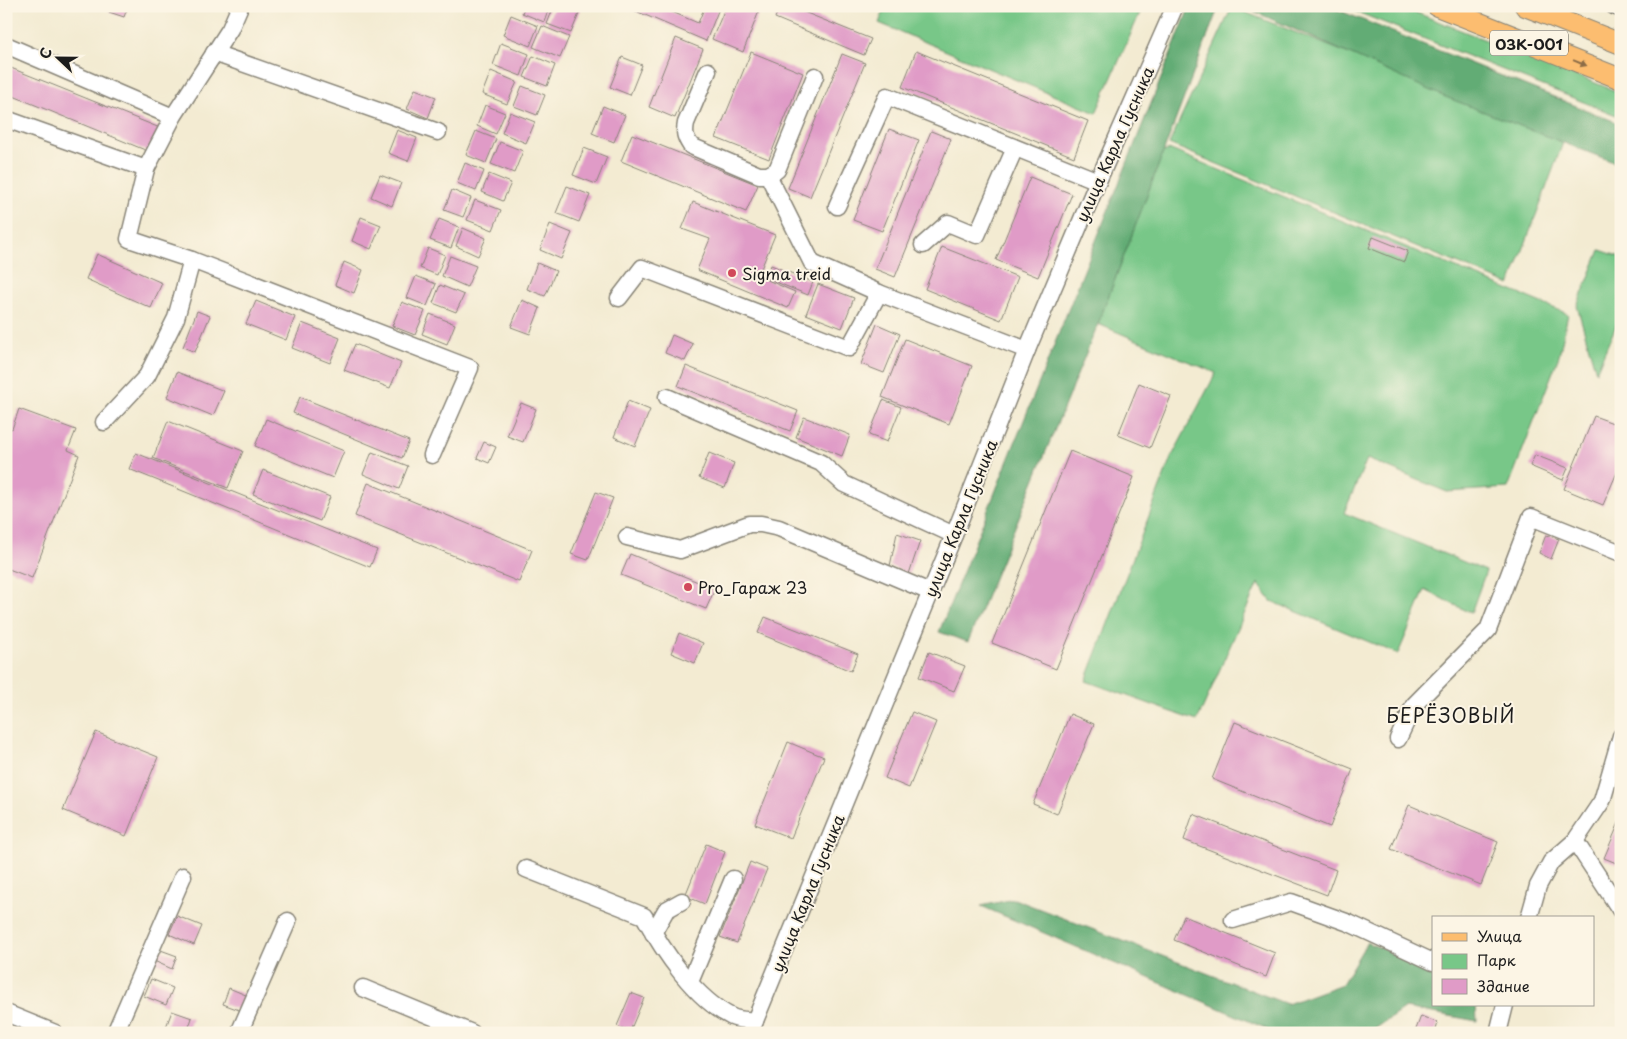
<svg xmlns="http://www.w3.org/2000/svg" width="1627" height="1039" viewBox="0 0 1627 1039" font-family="'Playpen Sans',sans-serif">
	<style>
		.green { fill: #78c788; stroke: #4a7252 }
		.forest { fill: #62ac74; stroke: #3f6448 }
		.building { fill: #e09bc7 }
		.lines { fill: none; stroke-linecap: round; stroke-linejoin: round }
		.minor-casing { stroke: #888477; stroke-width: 19 }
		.major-casing { stroke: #888477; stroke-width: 22 }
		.minor { stroke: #fff; stroke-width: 16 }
		.major { stroke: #fcbd6f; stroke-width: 20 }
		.oneway { fill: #8c6c46 }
		.poi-dot { fill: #d1495b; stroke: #fcf5e5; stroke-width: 2 }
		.labels { text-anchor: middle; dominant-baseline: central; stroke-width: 4; stroke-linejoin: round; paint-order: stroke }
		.shield { fill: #fcf5e5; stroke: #5f5d58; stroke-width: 1 }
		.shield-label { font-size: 15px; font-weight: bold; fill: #1c1c1c }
		.street-label { font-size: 16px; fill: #1c1c1c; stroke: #fcf5e5 }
		.poi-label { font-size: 16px; fill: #1c1c1c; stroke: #fcf5e5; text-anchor: start }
		.quarter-label { font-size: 19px; letter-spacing: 1px; fill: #1c1c1c; stroke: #fcf5e5 }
	</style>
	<rect width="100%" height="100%" fill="#fcf5e5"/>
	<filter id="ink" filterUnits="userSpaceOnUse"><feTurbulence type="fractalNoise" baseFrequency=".02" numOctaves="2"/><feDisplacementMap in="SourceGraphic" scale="10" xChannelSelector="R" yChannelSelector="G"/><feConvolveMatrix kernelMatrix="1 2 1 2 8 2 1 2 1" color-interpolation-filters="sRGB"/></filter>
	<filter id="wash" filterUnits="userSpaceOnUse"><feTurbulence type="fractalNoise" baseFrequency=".0096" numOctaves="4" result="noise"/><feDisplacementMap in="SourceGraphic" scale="20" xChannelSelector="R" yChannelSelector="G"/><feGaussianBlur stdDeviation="1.12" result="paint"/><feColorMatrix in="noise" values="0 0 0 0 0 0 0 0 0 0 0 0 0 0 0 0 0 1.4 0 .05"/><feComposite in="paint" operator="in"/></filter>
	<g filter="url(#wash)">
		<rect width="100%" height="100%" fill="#f3ebd2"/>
		<g class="green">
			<path d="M886,6H1143L1096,113L879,23Z"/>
			<path d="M1342,6H1399L1621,93V117Z"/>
			<path d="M1232,7L1564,140L1510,285L1169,144Z"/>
			<path d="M1171,150L1568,314L1559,356L1508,488L1447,492L1367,459L1344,513L1486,571L1471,613L1425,590L1398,654L1271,601L1258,583L1197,721L1086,681L1171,458L1216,373L1098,324L1163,152Z"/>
			<path d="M1600,250L1621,257V314L1596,372L1577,306Z"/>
		</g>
		<g class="forest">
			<path d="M1190,6H1219L1098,324L968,642L939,632Z"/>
			<path d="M1242,6H1328L1621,124V165L1443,96Z"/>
			<path d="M1014,899L1287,1004L1342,984L1367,942L1433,972V1005H1476L1477,1021L1405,1008L1369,1033H1270L1265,1028L981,906Z"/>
		</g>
		<g id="blocks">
			<g class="building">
				<path d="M111,6H128L124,17L109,12Z"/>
				<path d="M525,6H550L544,22L522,13Z"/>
				<path d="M554,6H574L581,9L571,33L547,24Z"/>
				<path d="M624,6H658L698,23L705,6H720L706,41Z"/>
				<path d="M726,6H761L743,52L712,39Z"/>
				<path d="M780,6H789L871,39L864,55L775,18Z"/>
				<path d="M511,15L538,26L530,46L503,35Z"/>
				<path d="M542,26L569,37L560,58L533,47Z"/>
				<path d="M676,38L703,49L675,118L649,107Z"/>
				<path d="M501,43L529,54L521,76L493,65Z"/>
				<path d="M916,51L1088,121L1074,157L902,87Z"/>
				<path d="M751,52L803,73L769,159L716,138Z"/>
				<path d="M842,54L865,63L810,197L788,188Z"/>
				<path d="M533,56L555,65L547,86L524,77Z"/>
				<path d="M622,57L642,65L630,95L610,87Z"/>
				<path d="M6,66L160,128L150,152L6,93Z"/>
				<path d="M491,71L517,82L507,104L482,94Z"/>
				<path d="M522,86L545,95L537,115L514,106Z"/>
				<path d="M415,89L436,97L428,118L407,109Z"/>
				<path d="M485,105L505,113L496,134L477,126Z"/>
				<path d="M603,106L625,115L614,142L592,133Z"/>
				<path d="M510,112L535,122L526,143L502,133Z"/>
				<path d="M889,129L919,140L882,231L853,220Z"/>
				<path d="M397,130L417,138L408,161L388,153Z"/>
				<path d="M476,131L496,139L486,163L466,155Z"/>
				<path d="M931,131L951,139L895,277L875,269Z"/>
				<path d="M632,134L758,185L746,212L621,161Z"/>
				<path d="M500,142L523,151L514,173L491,164Z"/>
				<path d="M584,148L607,157L596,184L573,175Z"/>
				<path d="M465,163L484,171L476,191L457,183Z"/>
				<path d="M489,174L511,183L503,201L482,192Z"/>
				<path d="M380,175L401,183L392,206L371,197Z"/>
				<path d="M1030,177L1072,194L1038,277L996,260Z"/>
				<path d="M567,186L590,195L579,222L556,213Z"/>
				<path d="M452,190L471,198L463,217L444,210Z"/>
				<path d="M475,200L501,210L493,230L467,220Z"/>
				<path d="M693,202L775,235L758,276L795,292L788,308L697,270L710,239L682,229Z"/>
				<path d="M361,217L381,225L371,249L352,241Z"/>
				<path d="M439,219L459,227L451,248L430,240Z"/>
				<path d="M550,224L572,233L561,259L540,250Z"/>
				<path d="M463,228L486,238L478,256L456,246Z"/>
				<path d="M1373,237L1408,251L1404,262L1369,248Z"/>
				<path d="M942,247L1018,277L1001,320L925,289Z"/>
				<path d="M428,248L445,255L437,275L420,268Z"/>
				<path d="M97,254L162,283L151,308L86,279Z"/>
				<path d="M450,256L476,266L467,287L442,276Z"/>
				<path d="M344,262L363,270L354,293L335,285Z"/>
				<path d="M537,263L556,271L545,296L527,289Z"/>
				<path d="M771,265L813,282L808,295L766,278Z"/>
				<path d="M416,276L436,284L427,306L407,298Z"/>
				<path d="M818,284L854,298L842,328L806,314Z"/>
				<path d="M440,285L464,295L456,312L433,303Z"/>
				<path d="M522,300L540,308L530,334L511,327Z"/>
				<path d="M256,301L295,317L286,340L246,324Z"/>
				<path d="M402,302L425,311L415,335L392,326Z"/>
				<path d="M197,311L210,316L195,352L183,347Z"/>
				<path d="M430,314L455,324L447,344L422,334Z"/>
				<path d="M302,323L340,338L330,363L292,348Z"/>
				<path d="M877,324L900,334L884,373L861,364Z"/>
				<path d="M672,335L693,344L685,361L665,353Z"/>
				<path d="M905,339L972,366L949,424L882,397Z"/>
				<path d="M355,344L401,363L390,388L344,370Z"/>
				<path d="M686,366L798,411L790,431L678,386Z"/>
				<path d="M177,372L224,391L213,416L167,397Z"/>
				<path d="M1139,383L1171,396L1150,448L1118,435Z"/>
				<path d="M300,397L409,441L402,458L293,413Z"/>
				<path d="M883,400L901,407L887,442L869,435Z"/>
				<path d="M628,401L650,410L635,446L614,437Z"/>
				<path d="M521,403L536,409L523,442L507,436Z"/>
				<path d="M19,409L76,430L68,450L79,455L32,578L6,568V427L12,429Z"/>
				<path d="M1594,416L1621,426V463L1603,505L1564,489Z"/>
				<path d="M804,417L850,435L842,456L796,437Z"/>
				<path d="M266,419L344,451L333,478L255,446Z"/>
				<path d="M168,421L243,451L228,488L153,458Z"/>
				<path d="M484,442L496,447L489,463L477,458Z"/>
				<path d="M1070,451L1134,477L1056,669L992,643Z"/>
				<path d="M372,452L408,466L399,489L363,474Z"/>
				<path d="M136,453L377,550L370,567L129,469Z"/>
				<path d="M709,453L734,463L725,488L699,478Z"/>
				<path d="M1535,455L1568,468L1563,480L1530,466Z"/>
				<path d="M263,470L330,497L320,521L253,494Z"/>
				<path d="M368,483L532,550L519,582L355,516Z"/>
				<path d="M596,492L613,498L588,560L571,554Z"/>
				<path d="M897,533L920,541L909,574L890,566Z"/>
				<path d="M1546,535L1559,539L1551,559L1539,553Z"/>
				<path d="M630,554L715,589L706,609L621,575Z"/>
				<path d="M765,617L858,654L851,671L758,633Z"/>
				<path d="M679,633L703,643L695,663L671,653Z"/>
				<path d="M929,652L965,666L954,691L919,677Z"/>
				<path d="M912,712L936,722L909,788L885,778Z"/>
				<path d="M1070,714L1094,724L1057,814L1033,804Z"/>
				<path d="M1235,722L1353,769L1330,827L1212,779Z"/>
				<path d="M96,732L158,757L126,836L63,810Z"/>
				<path d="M788,742L824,757L791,838L755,824Z"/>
				<path d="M1409,805L1498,842L1481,885L1391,849Z"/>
				<path d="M1193,814L1336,870L1327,895L1184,840Z"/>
				<path d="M1621,818V865L1604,858Z"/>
				<path d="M706,844L725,852L705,904L685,896Z"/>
				<path d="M750,862L767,869L737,943L720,937Z"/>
				<path d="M177,916L202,926L194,945L169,934Z"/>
				<path d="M1184,916L1275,953L1266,977L1174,940Z"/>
				<path d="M158,949L177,956L172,969L154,961Z"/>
				<path d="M151,979L173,988L166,1005L144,996Z"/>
				<path d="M229,988L248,996L242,1011L223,1004Z"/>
				<path d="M631,993L644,998L630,1031L617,1026Z"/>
				<path d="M172,1011L192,1018L187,1033H182L166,1027Z"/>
				<path d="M1421,1016L1438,1023L1435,1033L1415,1032Z"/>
			</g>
		</g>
	</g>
	<g filter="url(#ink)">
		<use href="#blocks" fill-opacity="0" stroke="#888477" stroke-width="1"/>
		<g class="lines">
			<defs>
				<g id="minor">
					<path d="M1614,6L1621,9"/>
					<path d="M6,45L173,117"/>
					<path d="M214,53L438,132"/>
					<path d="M708,71L686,123C684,133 685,137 691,146L759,175H768L777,170L815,76"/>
					<path d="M6,119L146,169L173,117L230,29L240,6"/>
					<path d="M768,175L812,263L879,293L1027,350"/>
					<path d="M837,206L887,96L1098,181"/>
					<path d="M923,245L948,223L977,235L1015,148"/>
					<path d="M192,260L470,368L432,455"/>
					<path d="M619,298L642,268L849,348L879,293"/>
					<path d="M667,397L821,463L844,484L954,535"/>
					<path d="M104,422L147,376L176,318L192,260L129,239L146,169"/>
					<path d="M627,537L680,550L749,524H761L779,528L930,592"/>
					<path d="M1398,739L1414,705L1488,630L1531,517L1621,553"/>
					<path d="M1575,841L1621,911"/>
					<path d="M526,869L644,916C663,951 695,999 732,1017C738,1020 748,1020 755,1021"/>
					<path d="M1529,918L1538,886L1551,862L1575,841L1602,801L1621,736"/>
					<path d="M1233,920L1291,902L1349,923L1433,962"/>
					<path d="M653,933L666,910L682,901"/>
					<path d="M690,982L733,879"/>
					<path d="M363,988L472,1033"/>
					<path d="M6,1013L55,1033"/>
					<path d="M115,1033L183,876"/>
					<path d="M239,1033L288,921"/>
					<path d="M750,1033L954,535L1027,350L1098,181L1175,6"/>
					<path d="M1498,1033L1505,1005"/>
				</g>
				<g id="major">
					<path d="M1437,6L1621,79"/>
					<path d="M1525,6L1621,44"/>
				</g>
			</defs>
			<use href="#minor" class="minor-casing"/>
			<use href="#major" class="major-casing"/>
			<use href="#minor" class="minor"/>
			<use href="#major" class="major"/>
		</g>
		<defs><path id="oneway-solid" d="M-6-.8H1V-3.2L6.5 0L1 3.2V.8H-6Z" transform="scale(1.25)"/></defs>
		<use class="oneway" href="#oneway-solid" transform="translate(1580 63) rotate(22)"/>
	</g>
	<g class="poi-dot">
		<circle cx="732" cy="273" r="5"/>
		<circle cx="688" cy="587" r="5"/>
	</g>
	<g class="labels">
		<rect class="shield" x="1490" y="30.5" width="78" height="25" rx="4"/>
		<g class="shield-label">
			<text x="1529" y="43">03К-001</text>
		</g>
		<g class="street-label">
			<text transform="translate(1114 144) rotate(-66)">улица Карла Гусника</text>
			<text transform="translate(960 518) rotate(-68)">улица Карла Гусника</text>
			<text transform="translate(807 893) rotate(-68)">улица Карла Гусника</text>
		</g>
		<g class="poi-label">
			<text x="742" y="273">Sigma treid</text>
			<text x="698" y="587">Pro_Гараж 23</text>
		</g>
		<g class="quarter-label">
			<text x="1451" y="715">БЕРЁЗОВЫЙ</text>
		</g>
	</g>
	<rect width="1627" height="1039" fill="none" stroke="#fcf5e5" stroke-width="25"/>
	<rect x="1432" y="916" width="162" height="90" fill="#fcf5e5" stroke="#a29e95"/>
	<rect x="1442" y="933" width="25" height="8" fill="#fcbd6f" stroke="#a29e95"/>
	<text x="1477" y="942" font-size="15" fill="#1c1c1c">Улица</text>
	<rect x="1442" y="954" width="25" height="15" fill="#78c788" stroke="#a29e95"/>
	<text x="1477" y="966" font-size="15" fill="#1c1c1c">Парк</text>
	<rect x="1442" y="979" width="25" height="15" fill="#e09bc7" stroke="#a29e95"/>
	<text x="1477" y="992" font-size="15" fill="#1c1c1c">Здание</text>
	<g transform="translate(58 58) rotate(292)" stroke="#fcf5e5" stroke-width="4" paint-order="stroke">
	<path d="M0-4L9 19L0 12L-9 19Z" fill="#1c1c1c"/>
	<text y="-8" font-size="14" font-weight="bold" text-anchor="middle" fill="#1c1c1c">С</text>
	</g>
</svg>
